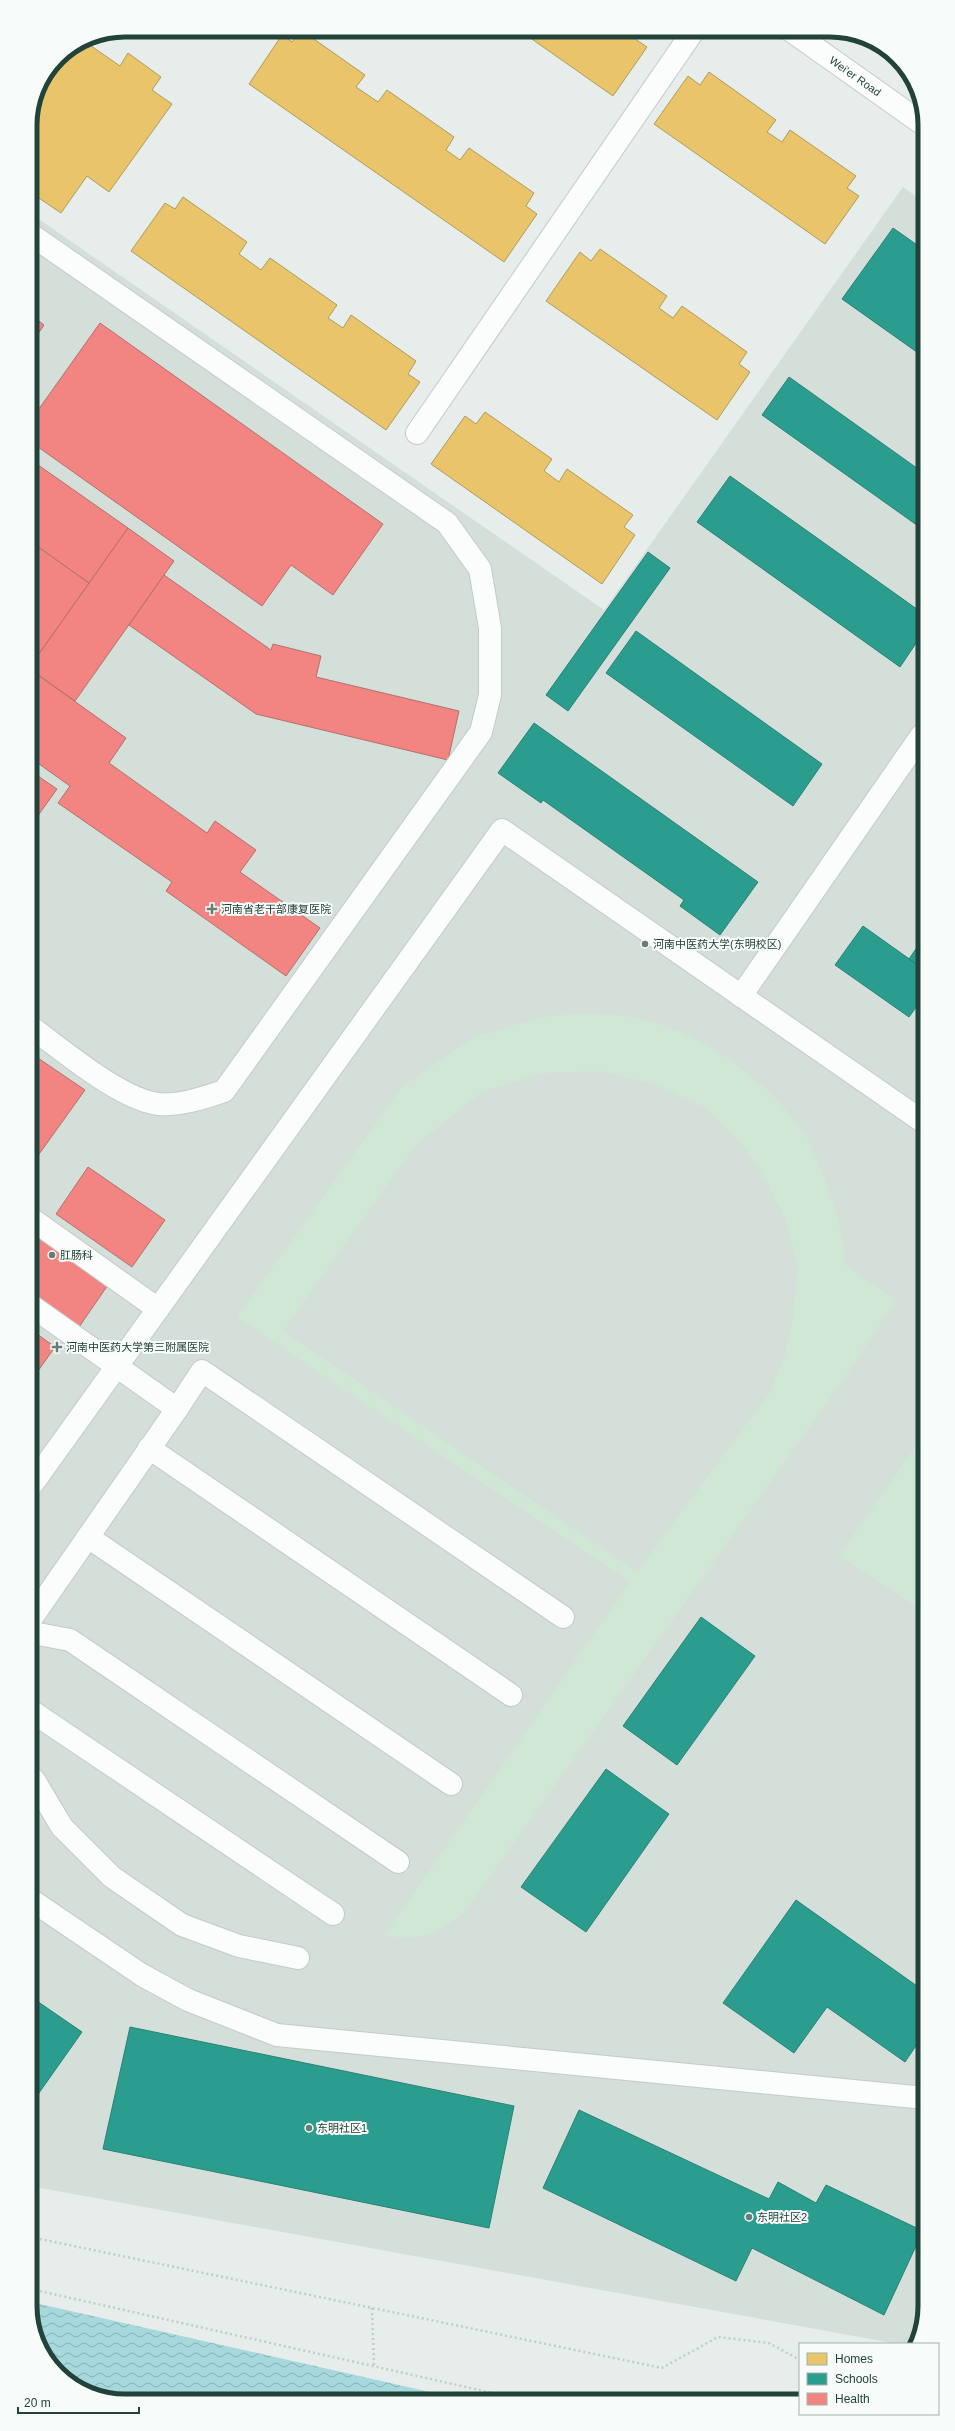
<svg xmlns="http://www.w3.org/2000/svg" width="955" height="2431" viewBox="0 0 955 2431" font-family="Arial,'Noto Sans SC',sans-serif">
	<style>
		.built { fill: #d5dfda }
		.pitch { fill: #d0e7d6; fill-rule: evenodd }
		.water { fill: url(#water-waves) }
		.homes { fill: #e9c46a; stroke: #ad9d5b }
		.schools { fill: #2a9d8f; stroke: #288275 }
		.health { fill: #f28482; stroke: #b4706c }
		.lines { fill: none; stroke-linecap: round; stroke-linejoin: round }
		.lane-casing { stroke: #c4cac7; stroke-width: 24 }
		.street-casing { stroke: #c4cac7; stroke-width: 24 }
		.path { stroke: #c2ccc9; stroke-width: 2.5; stroke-dasharray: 2 3; stroke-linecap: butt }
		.lane { stroke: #fbfcfc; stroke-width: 22 }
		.street { stroke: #fbfcfc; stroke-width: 22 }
		.poi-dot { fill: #677e77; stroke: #f7fbf9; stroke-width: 1.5 }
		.labels { text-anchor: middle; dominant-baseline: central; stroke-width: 4; stroke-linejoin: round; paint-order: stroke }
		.street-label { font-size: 11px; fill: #224339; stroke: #f7fbf9 }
		.poi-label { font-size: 11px; fill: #224339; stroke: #f7fbf9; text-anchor: start }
		.rim { fill: none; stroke: #224339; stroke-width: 5 }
	</style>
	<defs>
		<pattern id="water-waves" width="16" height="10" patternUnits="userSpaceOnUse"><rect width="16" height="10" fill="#a6d8dd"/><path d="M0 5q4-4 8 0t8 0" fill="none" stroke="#87b1b4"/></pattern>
	</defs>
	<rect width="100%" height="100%" fill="#e7edea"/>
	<path class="built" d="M903,187L920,199L925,2306L912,2344H898L35,2187L30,213L604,610Z"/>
	<g class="pitch">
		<path d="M582,1013C598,1015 614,1014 630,1017C699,1028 767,1079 806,1136C811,1144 814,1153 817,1161C833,1195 843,1228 845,1265L896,1300L843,1380L464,1913C433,1936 423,1940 384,1936L630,1582L237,1317L402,1087L472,1038L538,1018ZM603,1071L653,1084L705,1107L743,1145L767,1182L786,1221L798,1267L793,1317L786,1353L769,1394L637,1572L283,1331L415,1146L481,1092L544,1073Z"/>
		<path d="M923,1435V1600L918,1608L839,1556Z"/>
	</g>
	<path class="water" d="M35,2303L461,2399L119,2401L67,2381L35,2336Z"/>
	<g class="homes">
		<path d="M301,30L365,75L356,87L378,102L387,90L454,137L446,150L460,160L469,148L534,193L526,206L537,214L504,262L249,84L282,35L292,42Z"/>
		<path d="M519,30H641L635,39L647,47L613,96Z"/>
		<path d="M84,41L120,66L128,53L161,77L152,90L172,104L109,192L87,176L61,213L30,192V119L37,88L58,58Z"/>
		<path d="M709,72L776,120L767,132L782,142L790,130L856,176L847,188L859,196L825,244L654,124L688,76L700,85Z"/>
		<path d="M183,197L247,242L239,254L261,270L270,258L337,305L328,318L343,328L351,315L416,361L408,374L420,382L386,430L131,251L165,203L175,209Z"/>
		<path d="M600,249L667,296L659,308L673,318L682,306L747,352L739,364L750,372L717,420L546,301L580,252L591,261Z"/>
		<path d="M485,412L552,459L544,471L559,482L567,469L633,515L624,527L635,535L602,584L431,464L465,416L476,424Z"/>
	</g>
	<g class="schools">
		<path d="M893,228L920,247L921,355L842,299Z"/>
		<path d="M789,377L921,471V528L762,415Z"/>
		<path d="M730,476L921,612V636L900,667L697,522Z"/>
		<path d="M648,552L670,568L568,711L546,695Z"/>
		<path d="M636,631L822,764L793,806L606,673Z"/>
		<path d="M534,723L758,882L720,935L680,906L684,900L543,800L541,803L498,773Z"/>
		<path d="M863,926L922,968V999L909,1017L835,965Z"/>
		<path d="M922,940V968L909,959Z"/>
		<path d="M701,1617L755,1656L677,1765L623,1726Z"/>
		<path d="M606,1769L669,1814L586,1932L521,1887Z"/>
		<path d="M796,1900L924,1991V2034L905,2062L827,2007L794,2053L723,2003Z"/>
		<path d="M34,1999L82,2032L34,2100Z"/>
		<path d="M130,2027L514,2106L489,2228L103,2149Z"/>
		<path d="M579,2110L769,2199L778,2182L816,2203L826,2185L923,2231L884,2315L752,2248L736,2281L543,2188Z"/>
	</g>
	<g class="health">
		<path d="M31,315L44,325L31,344Z"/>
		<path d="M100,323L383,524L333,595L291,565L262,606L31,442V420Z"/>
		<path d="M31,460L128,528L89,583L31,542Z"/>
		<path d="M128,528L174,561L75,701L31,670V665Z"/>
		<path d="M31,542L89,583L31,665Z"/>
		<path d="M164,575L271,650L273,644L321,656L316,677L459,711L448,760L256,714L129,625Z"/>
		<path d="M31,670L126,738L109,763L207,833L215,821L256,850L240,872L320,928L286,976L166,891L172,882L58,803L70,786L32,759Z"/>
		<path d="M32,772L57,789L32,824Z"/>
		<path d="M32,1054L85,1090L32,1164Z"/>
		<path d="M88,1167L165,1220L132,1267L56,1214Z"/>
		<path d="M33,1228L110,1282L79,1327L33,1294Z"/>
		<path d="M33,1331L55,1347L33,1378Z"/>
	</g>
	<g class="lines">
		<defs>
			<g id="lane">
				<path d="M30,234L447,523L480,569L490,628V695L481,732L224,1091C203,1098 180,1106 158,1104C120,1099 64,1051 32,1028"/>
				<path d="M417,433L694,30"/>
				<path d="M741,996L921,736"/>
				<path d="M33,1220L158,1309"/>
				<path d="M33,1307L177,1409L33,1616"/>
				<path d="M177,1409L202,1371L563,1617"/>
				<path d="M149,1448L511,1695"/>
				<path d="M33,1483L502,830L922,1121"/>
				<path d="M88,1537L451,1784"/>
				<path d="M33,1633L70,1640L398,1862"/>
				<path d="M34,1713L333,1914"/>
				<path d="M34,1780L62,1827L112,1877L182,1925L239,1946L298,1958"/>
				<path d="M34,1902L142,1975L188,2000L277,2035L925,2098"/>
			</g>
			<g id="street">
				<path id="s1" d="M790,30L920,122"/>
			</g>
		</defs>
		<use href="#lane" class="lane-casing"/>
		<use href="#street" class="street-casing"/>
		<g class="path">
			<path d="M35,2238L662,2368L718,2337L769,2343L800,2360"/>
			<path d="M35,2290L515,2398"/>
			<path d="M372,2308L374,2366"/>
		</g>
		<use href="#lane" class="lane"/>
		<use href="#street" class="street"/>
	</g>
	<g class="poi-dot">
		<path d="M210 903h4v4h4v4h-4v4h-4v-4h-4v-4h4z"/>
		<circle cx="645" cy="944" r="4"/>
		<circle cx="52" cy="1255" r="4"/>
		<path d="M55 1341h4v4h4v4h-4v4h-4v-4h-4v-4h4z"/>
		<circle cx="309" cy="2128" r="4"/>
		<circle cx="749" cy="2217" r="4"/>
	</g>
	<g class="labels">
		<g class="street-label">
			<text stroke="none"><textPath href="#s1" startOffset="80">Wei'er Road</textPath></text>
		</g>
		<g class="poi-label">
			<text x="221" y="909">河南省老干部康复医院</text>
			<text x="653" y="944">河南中医药大学(东明校区)</text>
			<text x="60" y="1255">肛肠科</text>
			<text x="66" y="1347">河南中医药大学第三附属医院</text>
			<text x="317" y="2128">东明社区1</text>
			<text x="757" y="2217">东明社区2</text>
		</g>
	</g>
	<path d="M0 0H955V2431H0ZM125 37H830A88 88 0 0 1 918 125V2306A88 88 0 0 1 830 2394H125A88 88 0 0 1 37 2306V125A88 88 0 0 1 125 37Z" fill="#f7fbf9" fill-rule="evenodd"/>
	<path class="rim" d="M125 37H830A88 88 0 0 1 918 125V2306A88 88 0 0 1 830 2394H125A88 88 0 0 1 37 2306V125A88 88 0 0 1 125 37Z"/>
	<rect x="799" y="2343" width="140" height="72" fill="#f7fbf9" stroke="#a2b1ac"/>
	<rect x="807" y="2353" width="20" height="12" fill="#e9c46a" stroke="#a2b1ac"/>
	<text x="835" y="2363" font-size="12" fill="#224339">Homes</text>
	<rect x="807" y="2373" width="20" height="12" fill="#2a9d8f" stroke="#a2b1ac"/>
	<text x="835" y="2383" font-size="12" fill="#224339">Schools</text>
	<rect x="807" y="2393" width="20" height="12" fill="#f28482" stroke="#a2b1ac"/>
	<text x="835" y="2403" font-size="12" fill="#224339">Health</text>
	<path d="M18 2407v6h121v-6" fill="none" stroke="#224339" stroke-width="2"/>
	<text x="24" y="2407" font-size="12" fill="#224339" stroke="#f7fbf9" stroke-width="3" paint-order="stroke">20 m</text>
</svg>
